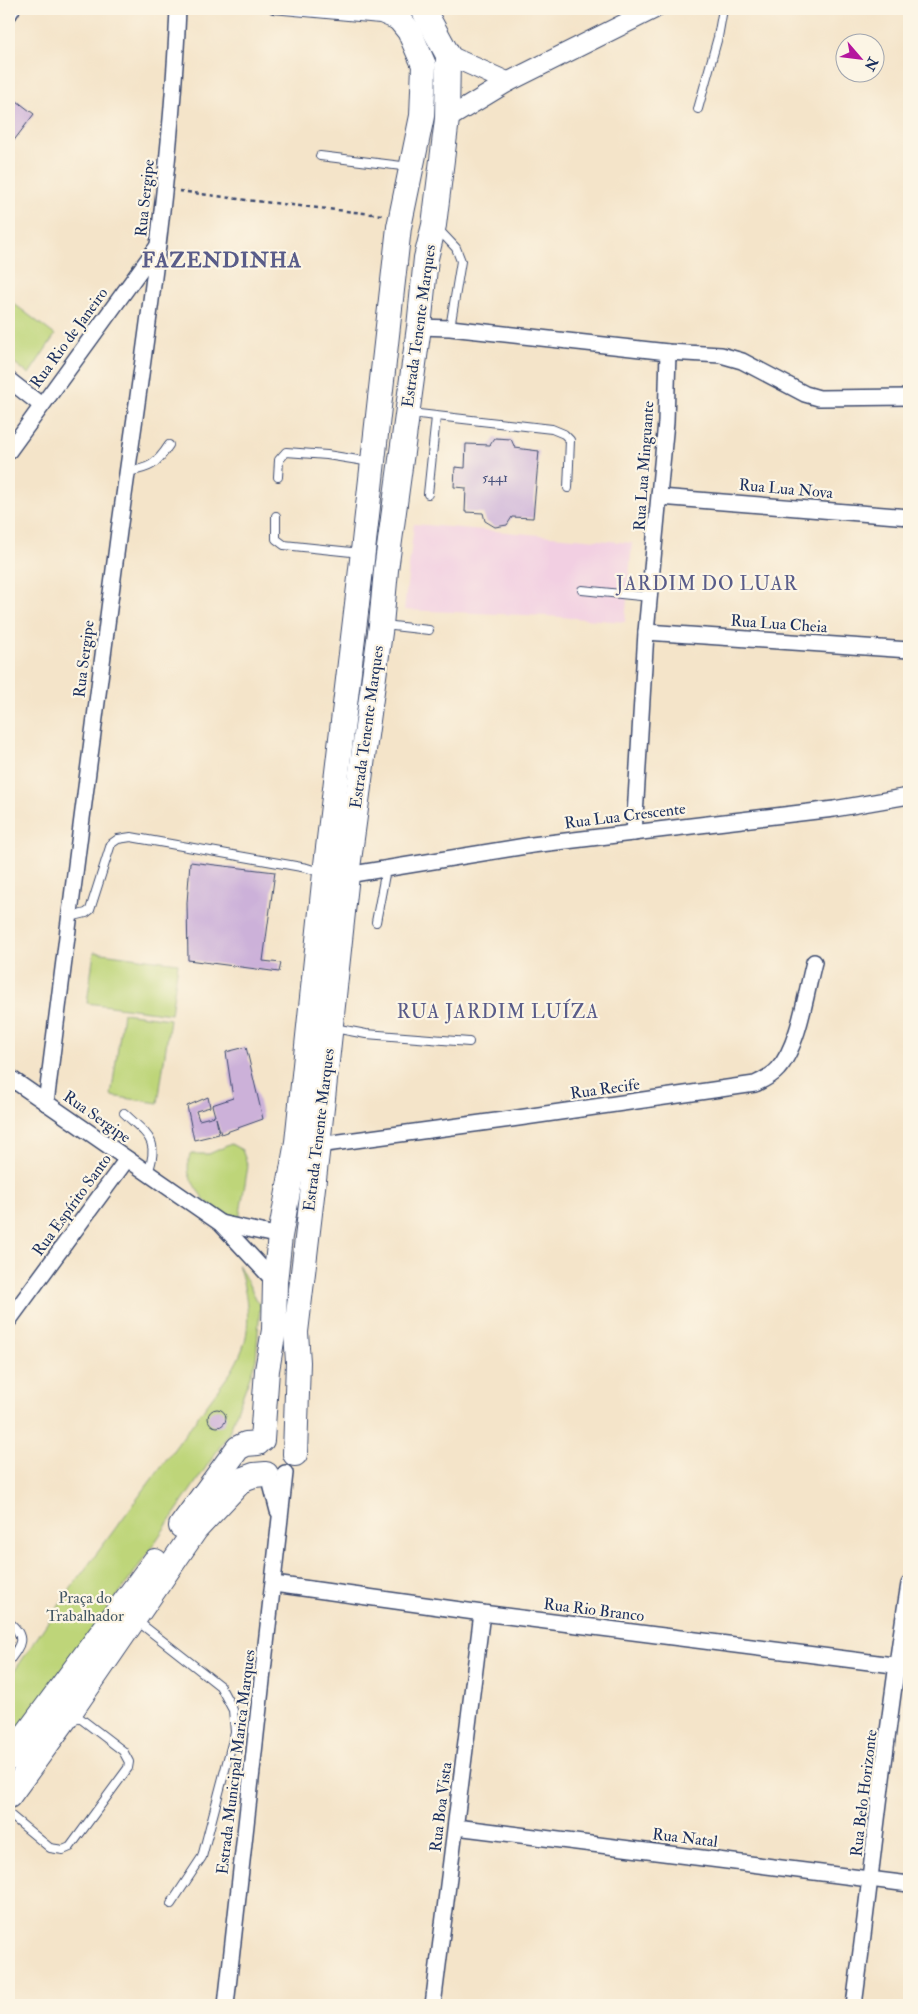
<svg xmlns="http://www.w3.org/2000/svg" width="918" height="2014" viewBox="0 0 918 2014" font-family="'IM FELL Double Pica',serif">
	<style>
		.built { fill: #f2cfe2 }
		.green { fill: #bed579; stroke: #6c826c }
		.building { fill: #ccb1d9 }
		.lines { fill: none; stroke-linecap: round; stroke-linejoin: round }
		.service-casing { stroke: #3c4a6e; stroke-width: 10 }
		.minor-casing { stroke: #3c4a6e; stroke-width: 18 }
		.tertiary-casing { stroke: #3c4a6e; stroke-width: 21 }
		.primary-casing { stroke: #3c4a6e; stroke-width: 26 }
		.path { stroke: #3c4a6e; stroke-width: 2.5; stroke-dasharray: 4 4; stroke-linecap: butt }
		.service { stroke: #fff; stroke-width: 8 }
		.minor { stroke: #fff; stroke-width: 15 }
		.tertiary { stroke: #fff; stroke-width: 19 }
		.primary { stroke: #fff; stroke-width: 24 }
		.labels { text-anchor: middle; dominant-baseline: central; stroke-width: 4.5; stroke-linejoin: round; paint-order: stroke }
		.number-label { font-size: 14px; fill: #47507d }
		.street-label { font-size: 16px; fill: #1b2f5e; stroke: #fcf5e5 }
		.park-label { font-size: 16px; fill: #445865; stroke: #fcf5e5 }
		.quarter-label { font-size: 19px; letter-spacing: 1px; fill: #595c89; stroke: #fcf5e5 }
		.district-label { font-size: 21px; font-weight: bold; letter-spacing: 1px; fill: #595c89; stroke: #fcf5e5 }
	</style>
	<rect width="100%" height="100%" fill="#fcf5e5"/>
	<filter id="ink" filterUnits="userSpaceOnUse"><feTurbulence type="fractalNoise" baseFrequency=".02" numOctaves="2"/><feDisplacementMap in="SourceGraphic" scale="10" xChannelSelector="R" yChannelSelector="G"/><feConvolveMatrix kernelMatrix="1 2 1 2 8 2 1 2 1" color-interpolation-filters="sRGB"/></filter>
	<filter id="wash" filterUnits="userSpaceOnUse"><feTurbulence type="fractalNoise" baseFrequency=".0096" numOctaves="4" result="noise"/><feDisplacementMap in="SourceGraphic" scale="20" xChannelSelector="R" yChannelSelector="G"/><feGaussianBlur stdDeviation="1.12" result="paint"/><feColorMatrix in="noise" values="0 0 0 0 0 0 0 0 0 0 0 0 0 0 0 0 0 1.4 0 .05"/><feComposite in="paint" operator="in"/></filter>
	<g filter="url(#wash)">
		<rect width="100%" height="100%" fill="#f4e4c9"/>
		<path class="built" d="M414,524L632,543L625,622L547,616L404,610Z"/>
		<g class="green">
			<path d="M9,300L55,335L29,374L9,359Z"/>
			<path d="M94,952L178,963L171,1014L87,1003Z"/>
			<path d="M123,1013L170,1019L158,1103L111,1096Z"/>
			<path d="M231,1144L242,1150L248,1166L239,1219C217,1219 196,1193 189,1174C187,1168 189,1160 190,1154H209Z"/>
			<path d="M238,1264L260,1306L256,1360L228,1435L132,1576L9,1742V1679L69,1591L231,1372C235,1365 239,1358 242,1350C253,1324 246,1290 238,1264Z"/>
		</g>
		<g id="blocks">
			<g class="building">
				<path d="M9,95L34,114L9,147Z"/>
				<path d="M495,438L511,439L515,448L539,451L533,518L512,517L507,525L495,527L485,521L483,513L465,512L466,488L454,487L455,467L465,468L466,444L490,445Z"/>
				<path d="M190,862L275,872L263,961L281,963L279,972L188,960L187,903Z"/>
				<path d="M246,1047L263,1119L221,1134L216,1118L219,1134L194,1140L187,1106L208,1097L210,1107L196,1111L199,1120L215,1116L212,1105L233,1098L226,1052Z"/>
				<circle cx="217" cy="1418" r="9"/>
			</g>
		</g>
	</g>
	<g filter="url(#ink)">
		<use href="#blocks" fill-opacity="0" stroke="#3c4a6e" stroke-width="1"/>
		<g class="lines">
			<defs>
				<g id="service">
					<path d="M273,9L380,19L394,25"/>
					<path d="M362,9L374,18"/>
					<path d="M698,109L718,37L723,9"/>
					<path d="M320,156L410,167"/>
					<path d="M437,228L456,248L461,261L450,328"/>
					<path d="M410,413L552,429L564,434L570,440L568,488"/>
					<path d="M127,472C150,468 156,465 169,445"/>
					<path d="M278,477L279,460L286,452L327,455L371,462"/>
					<path d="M428,494L436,417"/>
					<path d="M276,516V539L284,545L361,553"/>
					<path d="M582,590L650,597"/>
					<path d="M384,625L429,630"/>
					<path d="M70,917L86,913L90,910L111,844L118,839L131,837L307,868L323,873"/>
					<path d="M376,922L386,869"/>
					<path d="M334,1028L366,1034L469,1042"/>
					<path d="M124,1113C148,1136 160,1139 148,1173"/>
					<path d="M136,1620L220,1686L233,1710L235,1732L202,1857L171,1904"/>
					<path d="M9,1622C27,1637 21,1645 9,1661"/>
					<path d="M9,1814L50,1848L63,1850L70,1847L128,1768L129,1762L123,1751L72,1712"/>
				</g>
				<g id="minor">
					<path d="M9,14L12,9"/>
					<path d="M419,327L450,328L668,352L721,355L742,361L805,394L819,398L909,397"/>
					<path d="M9,380L41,405"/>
					<path d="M9,451L157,247"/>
					<path d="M660,497L909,517"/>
					<path d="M646,632L909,650"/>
					<path d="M634,833L646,632L666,422L668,352"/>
					<path d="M347,875L532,845L834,809L909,796"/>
					<path d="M9,1077L220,1223L275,1282"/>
					<path d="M46,1103C71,912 93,722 119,531C143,358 171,184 178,9"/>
					<path d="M318,1145L511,1119L755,1084C763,1080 772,1076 778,1069C799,1046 806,992 814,962"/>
					<path d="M220,1223L280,1236"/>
					<path d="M9,1320L127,1159"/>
					<path d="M269,1476L278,1511"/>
					<path d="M274,1584L482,1613L909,1667"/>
					<path d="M456,1827L909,1884"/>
					<path d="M226,2005L285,1473"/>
					<path d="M433,2005L482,1613"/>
					<path d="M854,2005C873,1865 886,1724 909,1584"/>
				</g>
				<g id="tertiary">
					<path d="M448,55L508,82"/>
					<path d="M447,119L508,82L654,9"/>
				</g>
				<g id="primary">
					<path d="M262,1440L267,1370L274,1330L275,1282L280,1236L297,1142L325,873L359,587L399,227L422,116L424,65L409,31L391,9"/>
					<path d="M295,1454L298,1362L296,1332L318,1145L347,875L381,625L386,570L419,327L426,258L434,225L447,119L448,55L423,9"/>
					<path d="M181,1526L238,1448L246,1444L258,1443"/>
					<path d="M9,1758L155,1561"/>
					<path d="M9,1796L71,1711L196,1529L243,1479L254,1475L266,1474"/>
				</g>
			</defs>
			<use href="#service" class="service-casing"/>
			<use href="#minor" class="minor-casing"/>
			<use href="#tertiary" class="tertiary-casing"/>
			<use href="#primary" class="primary-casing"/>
			<path class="path" d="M179,191L246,200L382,215"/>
			<use href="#service" class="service"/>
			<use href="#minor" class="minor"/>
			<use href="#tertiary" class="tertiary"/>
			<use href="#primary" class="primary"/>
		</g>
	</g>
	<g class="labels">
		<g class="number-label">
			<text x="495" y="477">5441</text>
		</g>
		<g class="street-label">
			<text transform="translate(145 198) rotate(-84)">Rua Sergipe</text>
			<text transform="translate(419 326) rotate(-82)">Estrada Tenente Marques</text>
			<text transform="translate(69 338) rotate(-54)">Rua Rio de Janeiro</text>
			<text transform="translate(644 466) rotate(-86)">Rua Lua Minguante</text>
			<text transform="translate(786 489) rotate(5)">Rua Lua Nova</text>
			<text transform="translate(779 624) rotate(4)">Rua Lua Cheia</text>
			<text transform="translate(84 659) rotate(-83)">Rua Sergipe</text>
			<text transform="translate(367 727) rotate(-82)">Estrada Tenente Marques</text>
			<text transform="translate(625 816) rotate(-7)">Rua Lua Crescente</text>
			<text transform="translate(605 1089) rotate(-8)">Rua Recife</text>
			<text transform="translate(97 1117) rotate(35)">Rua Sergipe</text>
			<text transform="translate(319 1130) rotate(-83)">Estrada Tenente Marques</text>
			<text transform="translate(72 1205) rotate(-54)">Rua Espírito Santo</text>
			<text transform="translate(594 1610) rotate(7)">Rua Rio Branco</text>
			<text transform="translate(236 1762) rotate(-83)">Estrada Municipal Marica Marques</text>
			<text transform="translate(864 1793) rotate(-83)">Rua Belo Horizonte</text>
			<text transform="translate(441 1807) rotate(-83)">Rua Boa Vista</text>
			<text transform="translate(685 1838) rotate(7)">Rua Natal</text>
		</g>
		<g class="park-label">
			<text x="85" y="1598">Praça do<tspan x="85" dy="18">Trabalhador</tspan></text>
		</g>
		<g class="quarter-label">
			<text x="707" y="584">JARDIM DO LUAR</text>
			<text x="498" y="1012">RUA JARDIM LUÍZA</text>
		</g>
		<g class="district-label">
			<text x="222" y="260">FAZENDINHA</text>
		</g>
	</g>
	<rect width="918" height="2014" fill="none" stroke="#fcf5e5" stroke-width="30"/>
	<g transform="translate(860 58) rotate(118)"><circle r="24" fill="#fcf5e5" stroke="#a2a6af"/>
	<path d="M0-4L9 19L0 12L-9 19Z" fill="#b5179e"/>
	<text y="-8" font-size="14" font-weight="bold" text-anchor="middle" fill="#1b2f5e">N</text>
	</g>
</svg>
